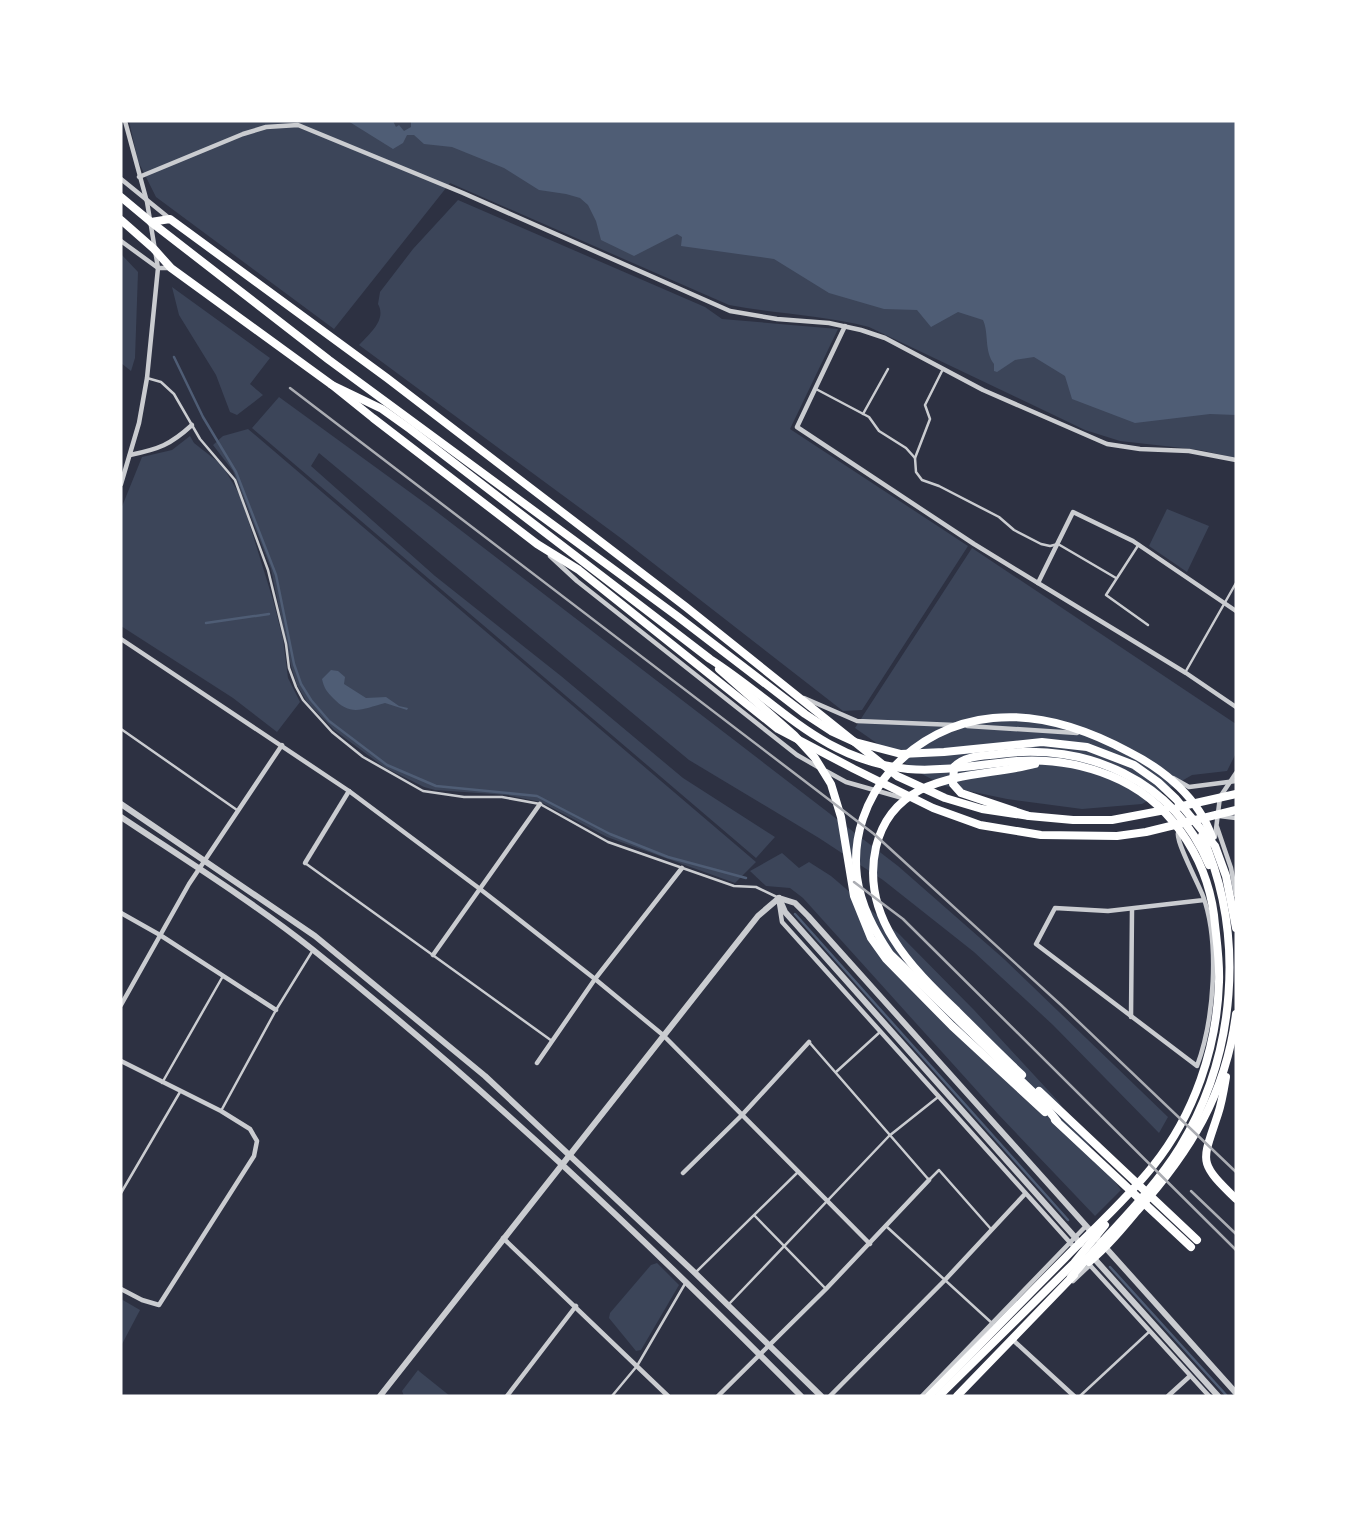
<svg xmlns="http://www.w3.org/2000/svg" width="1357" height="1517" viewBox="0 0 1357 1517" font-family="'Libre Baskerville',serif">
	<style>
		.green { fill: #3c4559 }
		.water { fill: #4f5d75 }
		.lines { fill: none; stroke-linecap: round; stroke-linejoin: round }
		.stream { stroke: #4f5d75; stroke-width: 2.5 }
		.service { stroke: #caccd0; stroke-width: 2.5 }
		.minor { stroke: #caccd0; stroke-width: 4.5 }
		.tertiary { stroke: #caccd0; stroke-width: 6 }
		.primary { stroke: #fff; stroke-width: 8 }
		.trunk { stroke: #fff; stroke-width: 8 }
		.rail { stroke: #abadb3; stroke-width: 2.5 }
	</style>
	<rect width="100%" height="100%" fill="#2d3142"/>
	<g class="green">
		<path d="M129,121H1236V458L1200,450L1120,441L1085,430L869,327C823,315 775,314 729,305L450,183L334,329L156,197L138,161Z"/>
		<path d="M458,200L705,307L722,319L838,329L790,429L968,546L862,710L843,711L622,539L359,345C369,334 387,320 378,304L380,292L413,249Z"/>
		<path d="M121,254L138,272L135,358L131,371L121,363Z"/>
		<path d="M172,287L270,358L250,384L263,395L237,415L230,412L216,375L179,315Z"/>
		<path d="M279,397L433,509L898,866L1004,959L1168,1117L1159,1133L1053,1025L974,952L883,880L819,838L689,760L319,453L311,466L435,576L561,676L683,778L775,837L756,858L252,428Z"/>
		<path d="M248,429L756,862L735,883L607,837L541,802L507,795L435,790L424,787L384,767L334,730L307,702L297,685L291,666L271,569L233,471L213,445L223,436Z"/>
		<path d="M190,436L194,443L222,465L241,497L273,600L283,639L288,678L300,702L277,732L233,698L121,626V509L142,457L172,450Z"/>
		<path d="M1167,509L1209,526L1187,572L1149,546Z"/>
		<path d="M972,548L1236,724V753L1227,771L1192,775L1142,804L1082,809L1007,799L945,786L918,772L855,728Z"/>
		<path d="M782,853L799,868L809,862L831,876L899,934L974,1010L1058,1101L1121,1190L1095,1216L998,1114L803,898L790,888L766,886L750,871Z"/>
		<path d="M657,1263L679,1285L641,1350L636,1351L609,1318L610,1313L651,1265Z"/>
		<path d="M121,1299L140,1310L121,1346Z"/>
		<path d="M418,1370L420,1372L450,1396H404L402,1391Z"/>
	</g>
	<g class="water">
		<path d="M348,121H393L396,127L399,125L404,131L411,127V121H1236V415L1210,414L1135,423L1072,399L1065,376L1034,357L1015,360L997,372L994,371V364C984,351 989,333 983,320L958,312L931,327L917,310L884,309L829,293L774,259L681,246L682,237L677,234L634,256L601,240L596,221L588,205L580,198L566,194L539,190L504,168L452,147L424,144L414,135H407L403,143L393,149Z"/>
		<path d="M331,670L338,671L345,677L344,684L366,698L386,697L399,706L408,708L407,710L385,703C362,709 351,717 333,698C327,692 324,688 322,679Z"/>
	</g>
	<g class="lines">
		<g class="stream">
			<path d="M174,357L203,417L236,472L276,575L294,664L301,684L311,700L329,721L387,765L436,786L537,796L610,834L668,857L746,878"/>
			<path d="M206,623L269,614"/>
			<path d="M795,914L1068,1220"/>
			<path d="M1110,1267L1227,1396"/>
		</g>
		<g class="service">
			<path d="M147,378L161,382L174,394L200,439L235,480L268,570L286,644L289,668L296,687L303,700L332,732L363,757L423,791L464,797H502L540,804L608,842L734,886L756,887L779,898"/>
			<path d="M816,389L869,417L879,431L906,448L915,458L916,472L922,480L939,486L999,517L1014,530L1041,544L1050,546L1058,544L1116,578"/>
			<path d="M863,414L888,369"/>
			<path d="M915,458L930,419L925,405L943,369"/>
			<path d="M1139,544L1106,595L1148,625"/>
			<path d="M1186,671L1236,583"/>
			<path d="M121,729L237,810"/>
			<path d="M305,863L552,1041"/>
			<path d="M809,1042L929,1180L939,1170L991,1229"/>
			<path d="M836,1072L880,1032"/>
			<path d="M162,1083L223,976"/>
			<path d="M221,1111L276,1010L313,950"/>
			<path d="M121,1193L180,1092"/>
			<path d="M755,1216L826,1289"/>
			<path d="M887,1227L993,1324"/>
			<path d="M695,1273L798,1172"/>
			<path d="M729,1304L889,1136L938,1097"/>
			<path d="M612,1396L637,1366L686,1282"/>
			<path d="M1080,1396L1150,1331"/>
		</g>
		<g class="minor">
			<path d="M139,177L243,134L266,127L298,125L463,193L730,311L777,319L829,323L861,330L885,338L983,390L1107,444L1140,449L1189,451L1236,460"/>
			<path d="M121,179L169,218"/>
			<path d="M121,241L158,268H171"/>
			<path d="M845,326L797,427L974,544L1186,673L1236,707"/>
			<path d="M130,455C159,449 170,445 192,425"/>
			<path d="M121,484L139,423L147,378L158,268L147,202L125,121"/>
			<path d="M550,556L577,581L797,755L818,767"/>
			<path d="M1038,583L1073,512L1133,541L1236,611"/>
			<path d="M121,639L349,791L480,889L595,979L663,1035L870,1244"/>
			<path d="M804,698L857,721L955,725"/>
			<path d="M967,726L1077,733"/>
			<path d="M826,771L846,782L906,799"/>
			<path d="M1173,778L1189,787L1236,781"/>
			<path d="M1219,816L1236,818"/>
			<path d="M1217,827L1231,868L1236,895"/>
			<path d="M1178,833C1176,842 1198,883 1203,896C1220,943 1214,1020 1197,1066L1036,944L1055,908L1108,911L1204,900"/>
			<path d="M1215,837L1220,797L1236,773"/>
			<path d="M305,863L349,791"/>
			<path d="M779,903L782,922L1074,1247"/>
			<path d="M121,913L160,935L276,1010"/>
			<path d="M433,955L540,804"/>
			<path d="M121,1005L189,884L282,745"/>
			<path d="M1131,1017L1132,910"/>
			<path d="M121,1061L221,1111L250,1129L257,1141L254,1156L159,1305L142,1300L121,1289"/>
			<path d="M537,1063L595,979L682,868"/>
			<path d="M683,1173L742,1115L809,1042"/>
			<path d="M503,1238L668,1396"/>
			<path d="M1087,1262L1209,1396"/>
			<path d="M1073,1281L1090,1265"/>
			<path d="M1013,1340L1074,1396"/>
			<path d="M507,1396L576,1306"/>
			<path d="M718,1396L826,1289L929,1180"/>
			<path d="M830,1396L944,1281L1025,1194"/>
			<path d="M922,1396L1085,1227"/>
			<path d="M1168,1396L1190,1376"/>
		</g>
		<g class="tertiary">
			<path d="M121,804L315,936L485,1076L695,1273L821,1396"/>
			<path d="M121,817C184,859 253,902 312,949C485,1087 646,1240 801,1396"/>
			<path d="M779,898L795,903L808,916L1236,1393"/>
			<path d="M779,898L785,912L1081,1244"/>
			<path d="M1091,1255L1218,1396"/>
			<path d="M380,1396L758,916L779,898"/>
		</g>
		<g class="primary">
			<path d="M121,197L151,222L170,219L387,378L686,607L897,776L945,798L982,809L1029,816L1073,820H1112L1165,810"/>
			<path d="M121,220L154,249L171,268L332,385L373,418L537,544L579,570L778,729L854,769L933,808L980,825L1041,835L1117,836L1146,832L1236,810"/>
			<path d="M1178,807L1236,794"/>
		</g>
		<g class="trunk">
			<path d="M151,222L329,360L677,616L805,714L831,731L855,742L901,754L944,752L1042,742L1087,747L1134,765L1158,782L1176,799L1215,846L1226,876L1236,928"/>
			<path d="M332,385L382,409L410,429L710,659C779,703 821,760 908,769C944,772 981,764 1017,761C1048,759 1082,764 1111,776C1168,799 1206,855 1214,915C1216,937 1220,960 1219,982C1217,1048 1194,1115 1153,1166C1126,1200 1094,1228 1065,1258C1019,1304 975,1350 929,1396"/>
			<path d="M719,669L794,735L815,758L831,784L841,817L854,896L871,938L886,959L952,1026L1045,1112"/>
			<path d="M1029,816L961,793L953,784L954,767C965,755 984,756 999,754C1086,742 1174,780 1209,865"/>
			<path d="M1022,1075C1000,1054 979,1033 957,1011C911,967 860,917 876,847C882,822 897,802 920,790C957,772 997,774 1035,764"/>
			<path d="M1226,1077C1224,1089 1222,1102 1218,1114C1202,1163 1197,1161 1236,1199"/>
			<path d="M1039,1091L1197,1240"/>
			<path d="M1055,1120L1191,1247"/>
			<path d="M1057,1121L1038,1097L890,954C874,930 861,906 857,877C847,795 914,725 993,718C1041,713 1088,730 1129,752C1165,770 1199,799 1212,837"/>
			<path d="M1089,1262C1107,1247 1122,1229 1137,1211C1190,1152 1226,1094 1236,1014"/>
			<path d="M1071,1277C1107,1234 1151,1194 1180,1147C1236,1055 1246,935 1202,836"/>
			<path d="M939,1396L1074,1263L1105,1225"/>
			<path d="M957,1396L1074,1275"/>
		</g>
		<g class="rail">
			<path d="M290,388L874,834L1061,1005L1236,1172"/>
			<path d="M854,882L903,919L1236,1250"/>
			<path d="M1191,1191L1236,1234"/>
		</g>
	</g>
	<rect width="1357" height="1517" fill="none" stroke="#ffffff" stroke-width="245"/>
</svg>
